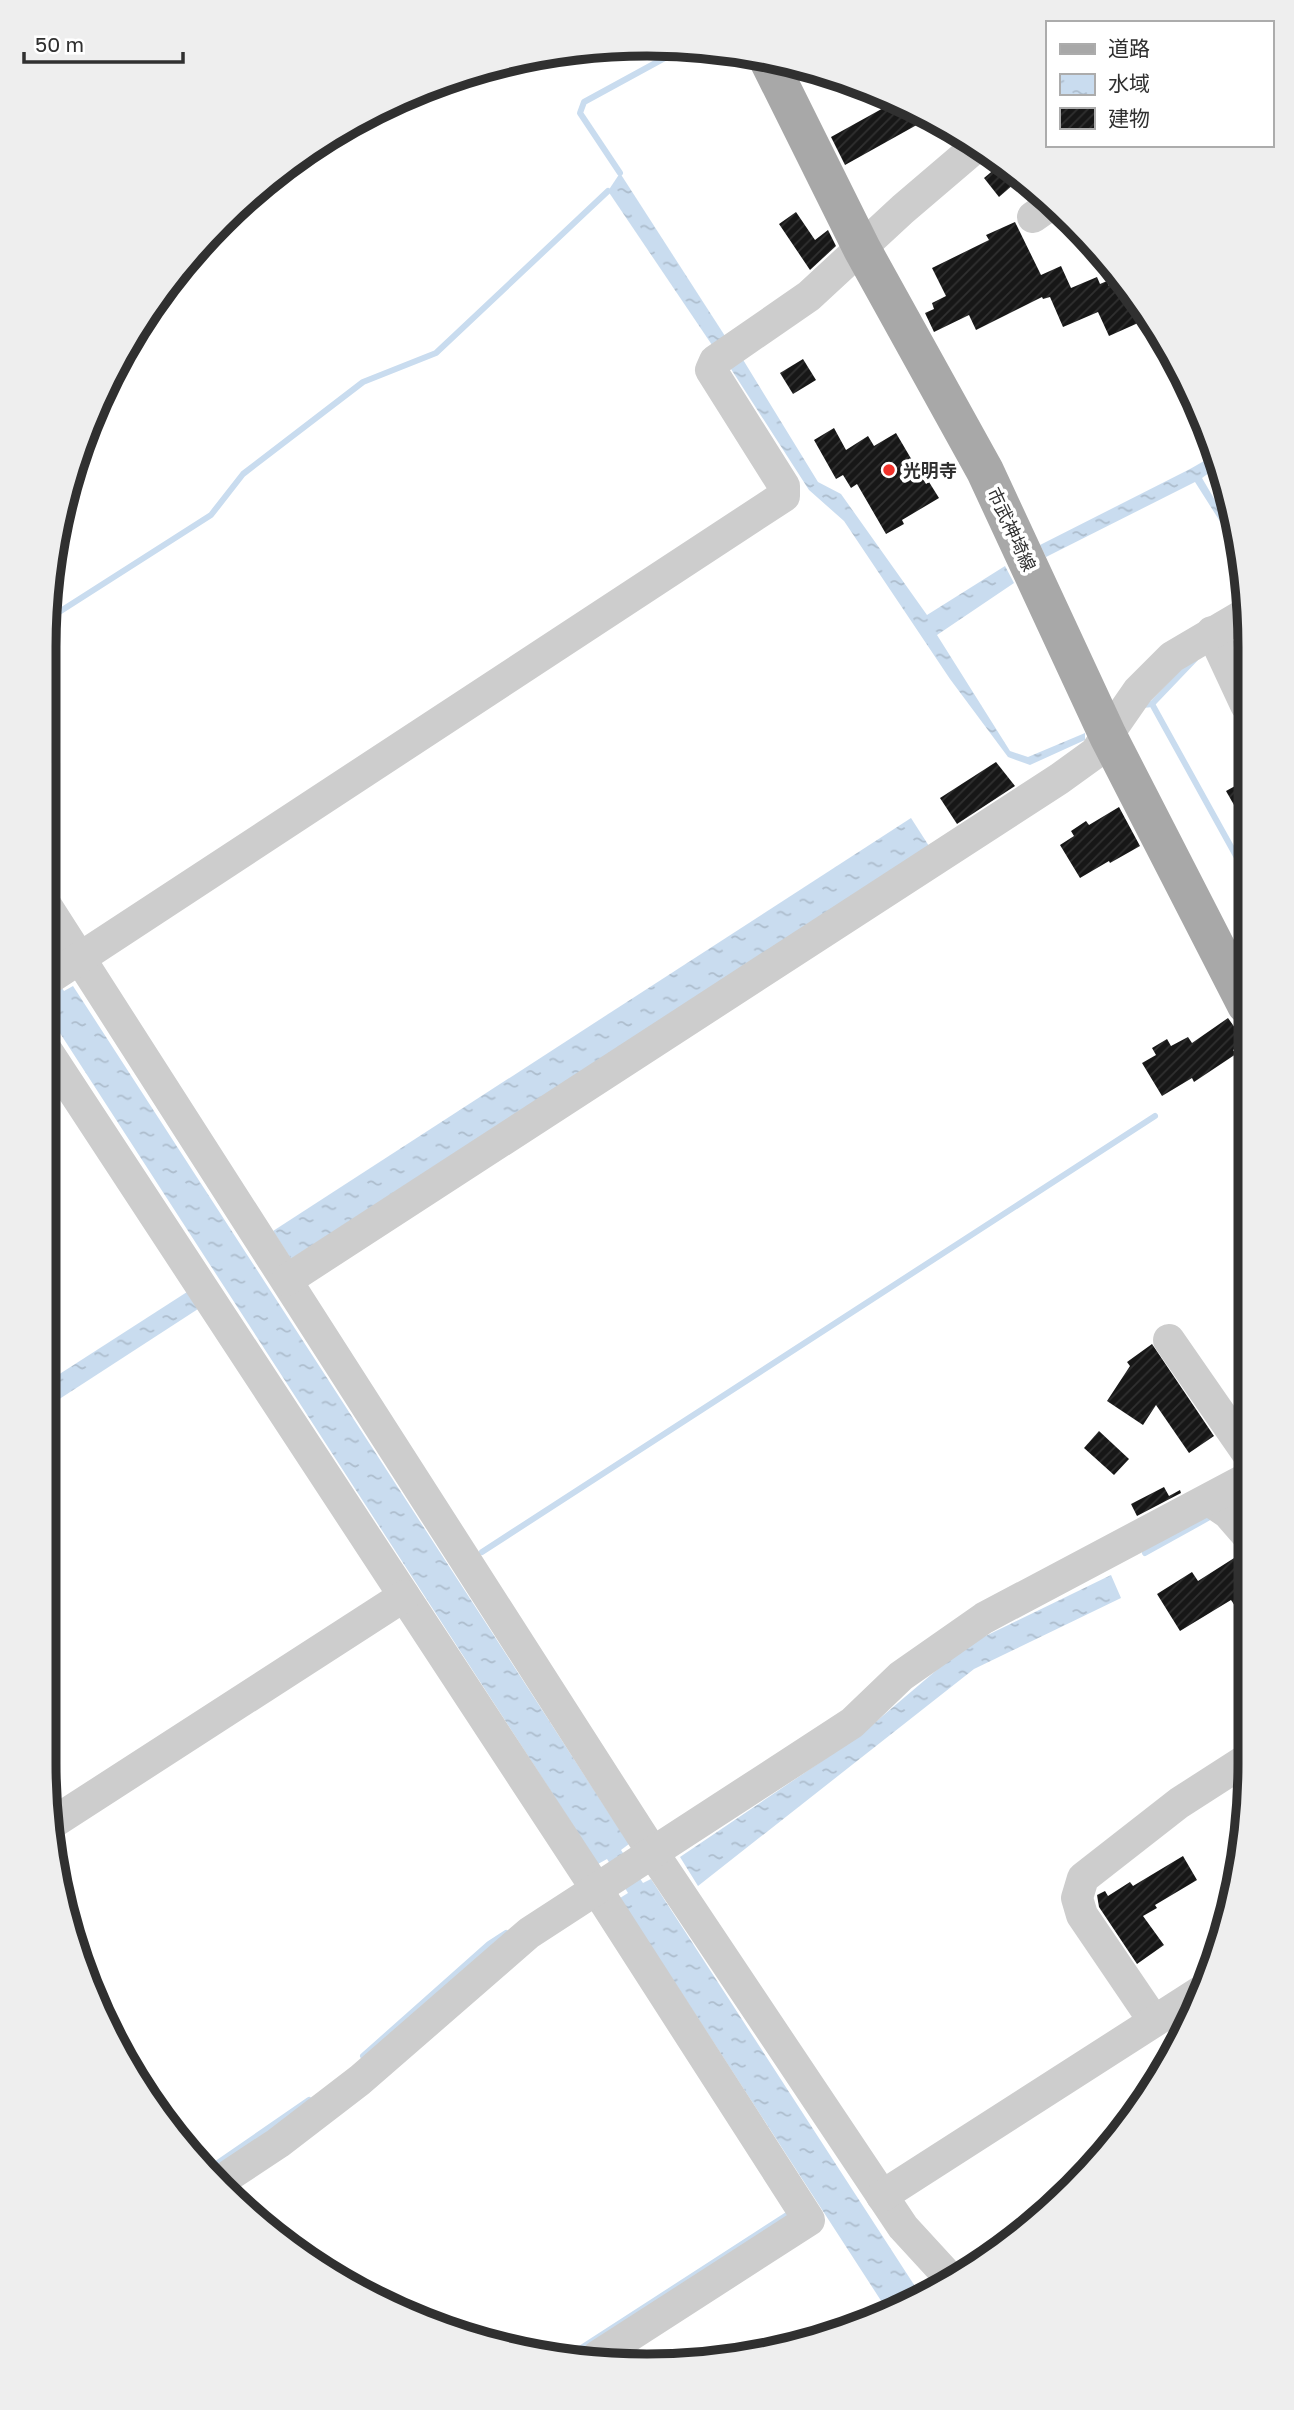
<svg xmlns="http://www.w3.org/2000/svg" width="1294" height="2410" viewBox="0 0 1294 2410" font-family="'Golos Text','Noto Sans JP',sans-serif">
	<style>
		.water { fill: url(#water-ripples) }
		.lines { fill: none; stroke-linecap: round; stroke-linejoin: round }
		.stream { stroke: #c9dcef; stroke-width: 6 }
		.building { fill: url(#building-hatch) }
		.minor { stroke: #cdcdcd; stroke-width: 32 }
		.major { stroke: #a8a8a8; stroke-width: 38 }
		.poi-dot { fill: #f0312a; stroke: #fff; stroke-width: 2.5 }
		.labels { text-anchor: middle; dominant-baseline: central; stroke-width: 7; stroke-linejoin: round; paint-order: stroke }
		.poi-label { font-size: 18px; font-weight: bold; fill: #303030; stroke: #fff; text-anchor: start }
		.street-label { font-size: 18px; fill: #303030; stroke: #fff }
		.rim { fill: none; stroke: #303030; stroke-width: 9 }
	</style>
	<defs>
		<pattern id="water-ripples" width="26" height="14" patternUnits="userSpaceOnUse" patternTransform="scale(1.75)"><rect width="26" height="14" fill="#c9dcef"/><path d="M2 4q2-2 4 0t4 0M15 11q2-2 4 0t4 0" fill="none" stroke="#adbdcd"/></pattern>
		<pattern id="building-hatch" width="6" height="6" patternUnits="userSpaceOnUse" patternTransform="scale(1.75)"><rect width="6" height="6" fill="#171717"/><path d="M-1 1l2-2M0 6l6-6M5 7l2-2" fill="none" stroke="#303030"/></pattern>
	</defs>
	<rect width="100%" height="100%" fill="#fff"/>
	<g class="water">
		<path d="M620,173L725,336L712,345L608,191Z"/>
		<path d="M742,358L818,482L841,494L927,615L1005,566L1014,583L937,635L1010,751L1028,757L1085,733V740L1030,765L1008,757L950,679L844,521L809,490L731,369Z"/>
		<path d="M1218,453L1221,464L1202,478L1233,531L1228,534L1195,482L1046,557L1040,545L1190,469Z"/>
		<path d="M911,818L929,846L291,1259L273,1231Z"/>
		<path d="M45,961L64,991L73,986L629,1844L621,1850L643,1883L651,1879L920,2294L889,2313L620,1898L628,1893L607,1859L598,1864L45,1010V1004L51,1000L45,990Z"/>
		<path d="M187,1292L198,1309L44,1409V1384Z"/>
		<path d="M1111,1575L1121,1598L974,1669L698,1886L680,1857L859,1736L965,1646Z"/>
	</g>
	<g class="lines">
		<g class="stream">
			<path d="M620,173L580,113L584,102L683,48"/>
			<path d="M45,621L211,515L243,474L363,382L436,353L608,191"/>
			<path d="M1152,704L1195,659"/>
			<path d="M1143,705L1152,704L1240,863L1246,862"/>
			<path d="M482,1552L1155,1116"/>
			<path d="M1145,1553L1208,1518"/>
			<path d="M1209,1969L1210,1968"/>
			<path d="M363,2056L489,1944L506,1933"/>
			<path d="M209,2169L309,2100"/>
			<path d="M572,2354L787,2215"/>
		</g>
	</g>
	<g class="building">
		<path d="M896,101L931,117L845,165L831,137Z"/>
		<path d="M1002,163L1022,177L999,197L984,178Z"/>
		<path d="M796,212L815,240L828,230L836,246L810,270L779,224Z"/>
		<path d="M1015,222L1041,275L1061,266L1071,288L1097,277L1100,284L1107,281L1109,286L1115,283L1121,297L1132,293L1138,300L1147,319L1109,336L1098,312L1063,327L1050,297L1043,299L1042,297L976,330L969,315L934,332L925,313L934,309L932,303L946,296L932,268L989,240L986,235Z"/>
		<path d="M803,359L816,380L793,394L780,373Z"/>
		<path d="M834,428L846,450L868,436L874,446L896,433L926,484L929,482L939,498L902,520L904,524L886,534L857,484L851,488L843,475L836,479L814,440Z"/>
		<path d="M996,762L1015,786L957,824L940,798Z"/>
		<path d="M1246,780V826L1226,791Z"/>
		<path d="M1119,807L1140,846L1110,863L1109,861L1080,878L1060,845L1074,836L1071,831L1086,821L1089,825Z"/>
		<path d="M1228,1018L1245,1042L1233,1050L1236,1054L1194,1082L1192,1078L1162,1096L1142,1063L1156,1055L1152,1048L1167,1039L1171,1046L1188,1037L1192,1043Z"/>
		<path d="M1152,1344L1214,1436L1189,1453L1156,1405L1143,1425L1107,1401L1130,1366L1127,1362Z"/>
		<path d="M1099,1431L1129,1459L1114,1475L1084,1448Z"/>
		<path d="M1164,1487L1169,1496L1180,1490L1181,1493L1137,1516L1131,1504Z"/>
		<path d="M1242,1553L1248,1562V1602L1237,1609L1231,1600L1180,1631L1157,1594L1192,1572L1198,1581Z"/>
		<path d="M1183,1856L1197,1880L1155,1905L1157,1908L1143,1916L1164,1945L1137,1964L1099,1907L1097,1895L1105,1891L1108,1896L1130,1882L1133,1886Z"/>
	</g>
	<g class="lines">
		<g class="minor">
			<path d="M1033,217L1053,203"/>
			<path d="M1212,632L1246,705"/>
			<path d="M45,904L653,1853L903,2227L948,2276"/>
			<path d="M45,981L784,496V486L711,370L715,361L809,296L903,209L978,145"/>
			<path d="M45,1048L597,1890L809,2220L598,2356"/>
			<path d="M287,1280L1059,779L1095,753L1138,691L1172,657L1245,614"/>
			<path d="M1169,1340L1248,1454"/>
			<path d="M1209,1500L1228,1513L1248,1536"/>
			<path d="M54,1822L404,1596"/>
			<path d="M1154,2021L1082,1915L1077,1898L1083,1878L1179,1803L1249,1758"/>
			<path d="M222,2180L278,2143L360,2080L529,1933L852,1723L901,1676L984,1618L1248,1478"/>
			<path d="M882,2196L1200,1992"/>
		</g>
		<path class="major" d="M767,58L862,249L985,471L1108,736L1246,1005"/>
	</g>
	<circle class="poi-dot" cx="889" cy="470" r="7"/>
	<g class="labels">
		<g class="poi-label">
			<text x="903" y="470">光明寺</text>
		</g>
		<g class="street-label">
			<text transform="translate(1012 529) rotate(65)">市武神埼線</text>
		</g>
	</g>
	<path d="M0 0H1294V2410H0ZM647 56H647A591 591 0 0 1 1238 647V1763A591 591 0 0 1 647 2354H647A591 591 0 0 1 56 1763V647A591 591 0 0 1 647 56Z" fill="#eee" fill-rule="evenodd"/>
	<path class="rim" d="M647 56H647A591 591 0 0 1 1238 647V1763A591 591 0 0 1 647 2354H647A591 591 0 0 1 56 1763V647A591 591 0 0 1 647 56Z"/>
	<rect x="1046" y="21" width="228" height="126" fill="#ffffff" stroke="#acacac" stroke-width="2"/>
	<rect x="1060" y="44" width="35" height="10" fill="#a8a8a8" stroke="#acacac" stroke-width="2"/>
	<text x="1108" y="56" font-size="21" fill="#303030">道路</text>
	<rect x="1060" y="74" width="35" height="21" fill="url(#water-ripples)" stroke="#acacac" stroke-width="2"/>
	<text x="1108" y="91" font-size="21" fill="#303030">水域</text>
	<rect x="1060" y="108" width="35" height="21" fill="url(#building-hatch)" stroke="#acacac" stroke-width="2"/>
	<text x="1108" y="126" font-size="21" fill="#303030">建物</text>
	<path d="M24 52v10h159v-10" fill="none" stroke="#303030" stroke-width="3.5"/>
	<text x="35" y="52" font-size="21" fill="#303030" stroke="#ffffff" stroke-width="5" paint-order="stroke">50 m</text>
</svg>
